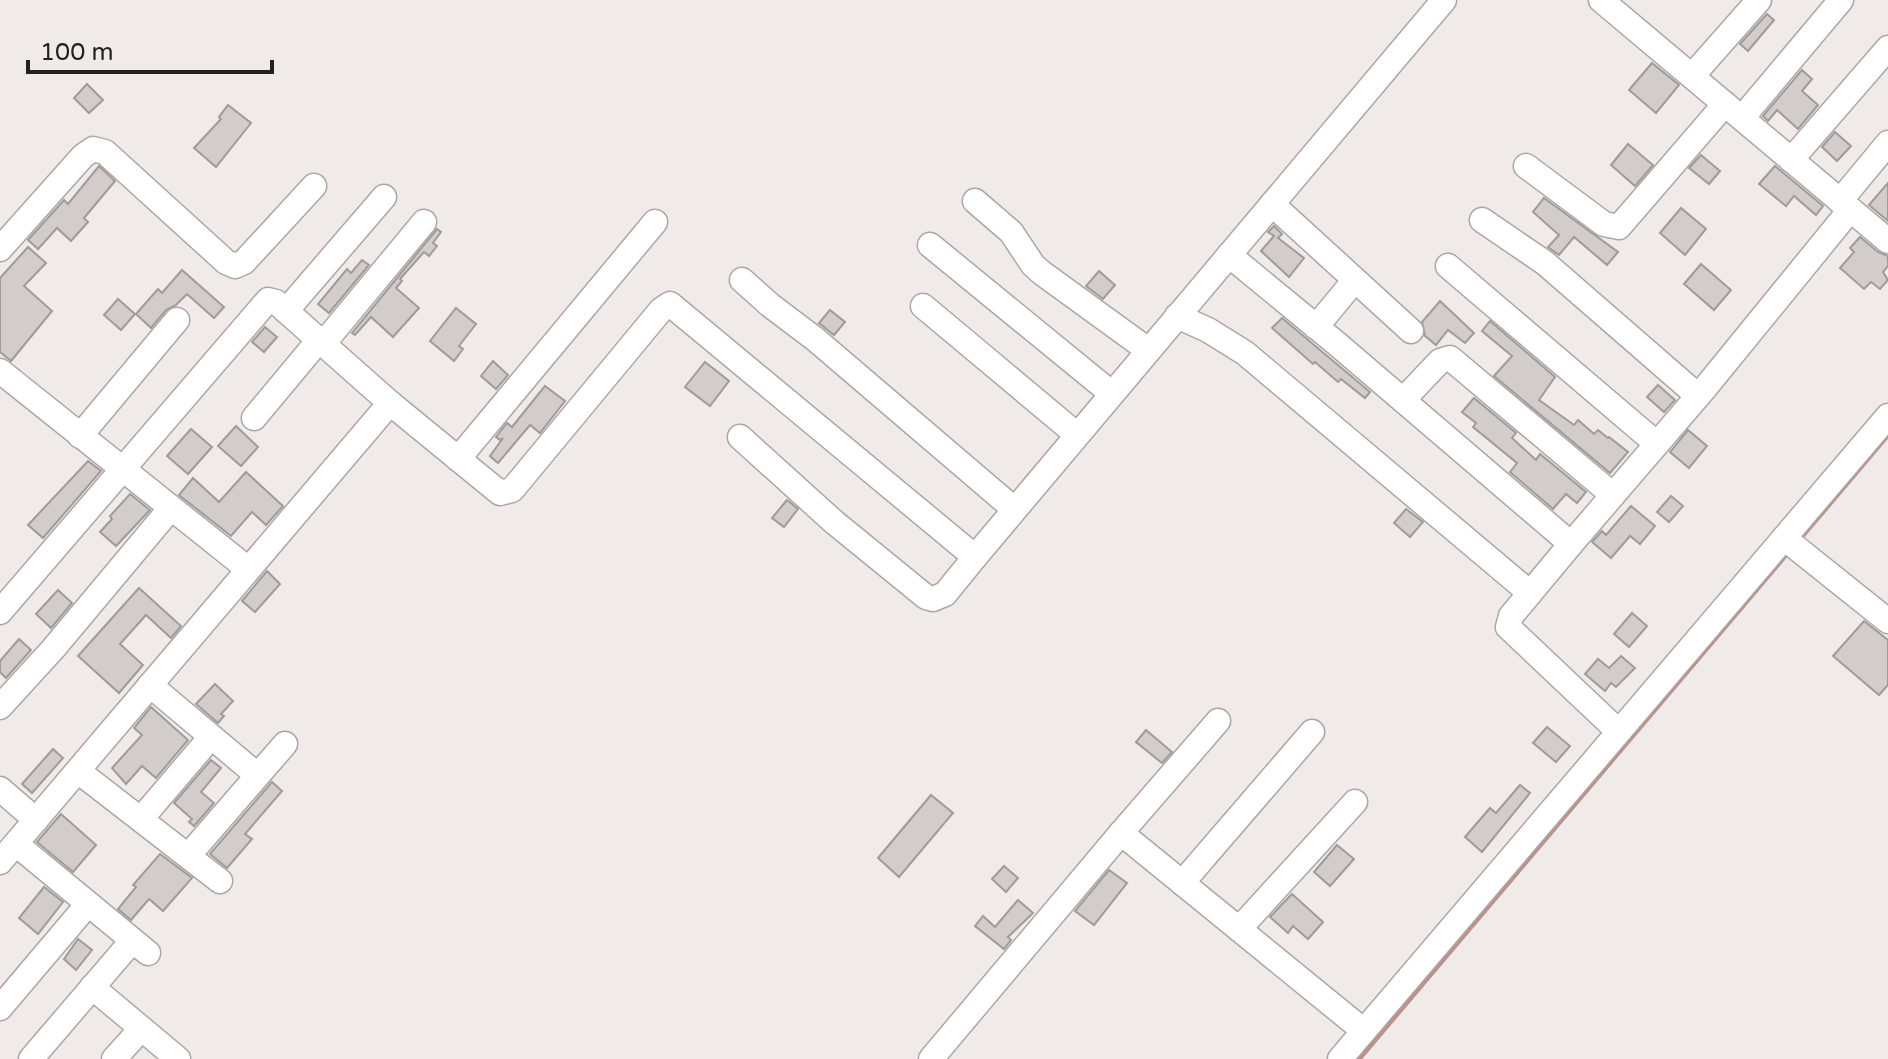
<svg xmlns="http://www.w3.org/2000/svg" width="1888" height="1059" viewBox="0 0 1888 1059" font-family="'Varela Round',sans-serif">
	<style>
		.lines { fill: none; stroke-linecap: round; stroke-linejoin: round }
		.stream { stroke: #bc918b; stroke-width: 5 }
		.building { fill: #d2cccb; stroke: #a09a99; stroke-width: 2 }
		.minor-casing { stroke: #aca6a5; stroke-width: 27 }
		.minor { stroke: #fff; stroke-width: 24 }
	</style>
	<rect width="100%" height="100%" fill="#f0eae9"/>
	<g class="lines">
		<g class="stream">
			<path d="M1799,540L1888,435"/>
			<path d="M1359,1059L1785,556"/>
		</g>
	</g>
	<g class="building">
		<path d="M1767,14L1774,20L1748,51L1740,44Z"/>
		<path d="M1652,63L1679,85L1656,113L1629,90Z"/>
		<path d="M1802,70L1812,79L1802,91L1818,105L1798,129L1777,110L1768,121L1763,116Z"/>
		<path d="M87,84L103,100L89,113L74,98Z"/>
		<path d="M228,105L251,123L216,167L194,148L221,119L219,117Z"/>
		<path d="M1835,132L1851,146L1837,161L1822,147Z"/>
		<path d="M1628,144L1653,165L1635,186L1611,165Z"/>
		<path d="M1701,155L1720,171L1709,184L1689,168Z"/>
		<path d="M99,166L115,181L84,218L88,222L71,241L57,228L38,249L28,240L64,200L68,204Z"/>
		<path d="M1775,166L1823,206L1816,215L1794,196L1786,206L1759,184Z"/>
		<path d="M1888,183V221L1869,205Z"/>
		<path d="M1544,198L1618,252L1607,265L1574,237L1559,255L1548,247L1559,235L1533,212Z"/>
		<path d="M1681,208L1706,229L1685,255L1660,233Z"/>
		<path d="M1274,226L1282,234L1278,238L1304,258L1289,277L1261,251L1274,236L1268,232Z"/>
		<path d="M437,229L441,232L433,243L437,246L429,256L424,252L400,279L402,281L396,288L419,308L393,337L371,317L355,335L352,333Z"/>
		<path d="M1860,237L1878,252L1888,256V266L1883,272L1888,280L1880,289L1871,282L1864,289L1840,268L1854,252L1850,248Z"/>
		<path d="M28,247L46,263L24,286L52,311L11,361L0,352V278Z"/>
		<path d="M362,260L369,265L329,313L318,304L347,269L351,273Z"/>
		<path d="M1701,264L1731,290L1714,310L1684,284Z"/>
		<path d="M182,270L224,307L214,318L187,294L176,305L166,310L151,328L136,314L158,289L162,293Z"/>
		<path d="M1099,271L1115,285L1103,299L1086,286Z"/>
		<path d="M118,299L135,314L121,330L104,315Z"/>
		<path d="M1440,301L1474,333L1465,343L1448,330L1436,345L1425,336L1422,322Z"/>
		<path d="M456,308L476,324L459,346L463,349L454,361L430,341Z"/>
		<path d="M830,310L845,322L834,335L819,323Z"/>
		<path d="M1282,318L1370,392L1365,398L1341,379L1338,382L1315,362L1313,364L1272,328Z"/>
		<path d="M1490,321L1555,377L1539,400L1574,425L1578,420L1594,434L1598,430L1608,438L1609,437L1628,452L1610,473L1494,376L1512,356L1482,331Z"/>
		<path d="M265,327L277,337L264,352L252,342Z"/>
		<path d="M493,361L508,375L496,389L481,376Z"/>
		<path d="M705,362L729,381L710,406L685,387Z"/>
		<path d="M1658,385L1675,400L1664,412L1647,397Z"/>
		<path d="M545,386L565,401L540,433L530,425L498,463L490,456L503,438L500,440L496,437L507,423L512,427Z"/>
		<path d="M1474,398L1516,433L1512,438L1536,460L1540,454L1586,492L1577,503L1566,494L1553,509L1510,472L1517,463L1473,427L1476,423L1462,412Z"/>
		<path d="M236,426L258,447L241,466L218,446Z"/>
		<path d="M191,429L212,447L188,474L167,456Z"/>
		<path d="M1688,430L1707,446L1689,468L1670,452Z"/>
		<path d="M88,461L101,471L43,538L28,525Z"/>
		<path d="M246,472L283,506L266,525L252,512L231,536L179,495L193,478L219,502Z"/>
		<path d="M130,494L150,510L116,546L100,532L112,519L110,516Z"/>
		<path d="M1671,496L1683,506L1669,522L1657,512Z"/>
		<path d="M787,500L798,509L784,527L772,518Z"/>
		<path d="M1631,506L1655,526L1640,544L1630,536L1611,558L1592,542L1602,531L1606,535Z"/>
		<path d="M1406,509L1423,522L1410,537L1394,523Z"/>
		<path d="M267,571L280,584L255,612L242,601Z"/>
		<path d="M139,588L181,626L171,638L146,615L120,644L143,665L119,693L78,656Z"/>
		<path d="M58,590L72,603L51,628L36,614Z"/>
		<path d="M1632,613L1647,626L1629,647L1614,634Z"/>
		<path d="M1864,621L1888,640V685L1879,695L1833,656Z"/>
		<path d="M19,639L31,650L6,678L0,672V661Z"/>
		<path d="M1621,656L1635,668L1616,687L1611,683L1605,691L1585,674L1598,659L1609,668Z"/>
		<path d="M215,684L233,701L221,714L224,716L218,723L196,704Z"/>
		<path d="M151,707L188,740L156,778L142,766L126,784L112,768L142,735L134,728Z"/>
		<path d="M1547,727L1570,746L1556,762L1533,743Z"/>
		<path d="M1146,730L1172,752L1162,763L1136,742Z"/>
		<path d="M53,749L63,758L32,793L22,784Z"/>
		<path d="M211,760L221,768L201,792L214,803L194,826L189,822L192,819L174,803Z"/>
		<path d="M272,782L282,791L245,834L252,839L227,868L210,854Z"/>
		<path d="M1520,785L1530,793L1482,852L1465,837L1490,808L1496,813Z"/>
		<path d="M931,795L953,813L899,877L878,858Z"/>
		<path d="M61,814L96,845L73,872L37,842Z"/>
		<path d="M1337,845L1354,859L1330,886L1314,872Z"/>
		<path d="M160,854L192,878L163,911L149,899L131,920L118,909L136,887L133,885Z"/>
		<path d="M1004,866L1018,878L1006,892L992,879Z"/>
		<path d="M1109,870L1127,883L1094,925L1075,911Z"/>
		<path d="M44,887L63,902L38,934L19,918Z"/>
		<path d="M1292,894L1323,922L1308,939L1293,926L1288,933L1270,917Z"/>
		<path d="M1018,900L1033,913L1008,937L1011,940L1004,949L975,926L983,916L995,927Z"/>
		<path d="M78,939L92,950L76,970L64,959Z"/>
	</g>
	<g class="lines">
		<defs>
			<g id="minor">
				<path d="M1601,0L1888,241"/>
				<path d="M1692,76L1759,0"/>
				<path d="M1742,118L1841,0"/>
				<path d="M1791,160L1888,48"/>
				<path d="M1526,166L1604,224L1619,227L1725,104"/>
				<path d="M975,201L1011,232L1033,265L1042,273L1148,350"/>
				<path d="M1840,201L1888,143"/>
				<path d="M1272,204L1411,331"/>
				<path d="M1482,220L1545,263L1698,396"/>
				<path d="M930,245L1111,393"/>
				<path d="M0,249L83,156L93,149L105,152L226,262L235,266L244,262L314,186"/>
				<path d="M1229,255L1336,343L1571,544L1705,388L1850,210"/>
				<path d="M1448,266L1657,444"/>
				<path d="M742,280L770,305L815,339L1014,509"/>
				<path d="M923,306L1076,434"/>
				<path d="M286,311L384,197"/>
				<path d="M1177,316L1208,330L1245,353L1530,593"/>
				<path d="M1316,327L1354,281"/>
				<path d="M323,344L424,222"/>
				<path d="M0,371L248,569"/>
				<path d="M1403,400L1440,361L1450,358L1613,495"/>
				<path d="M254,418L319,340"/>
				<path d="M80,436L177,320"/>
				<path d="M740,437L834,522L926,597L933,599L945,594L975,557"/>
				<path d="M458,459L655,222"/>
				<path d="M1784,538L1888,621"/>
				<path d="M1571,544L1511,616L1508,627L1618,731"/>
				<path d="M0,612L268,300L276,302L390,403L500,493L512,490L661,310L670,304L975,557L1444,0"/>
				<path d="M150,685L257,775"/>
				<path d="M0,707L53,649L170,509"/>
				<path d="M78,771L220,881"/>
				<path d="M0,789L36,820"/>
				<path d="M141,819L210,738"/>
				<path d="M1121,833L1218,721"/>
				<path d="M16,844L148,953"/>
				<path d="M188,856L285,744"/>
				<path d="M0,862L390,403"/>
				<path d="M1182,883L1312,732"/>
				<path d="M1239,929L1355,802"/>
				<path d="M92,987L178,1059"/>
				<path d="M0,1008L88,904"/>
				<path d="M31,1059L132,941"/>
				<path d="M114,1059L141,1029"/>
				<path d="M931,1059L1121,833L1364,1031"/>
				<path d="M1340,1059L1888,416"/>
			</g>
		</defs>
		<use href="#minor" class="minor-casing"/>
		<use href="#minor" class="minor"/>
	</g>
	<path d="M28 60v12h244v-12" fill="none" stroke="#232020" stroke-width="4"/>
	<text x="40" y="60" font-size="24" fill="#232020" stroke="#f0eae9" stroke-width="6" paint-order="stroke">100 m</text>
</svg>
